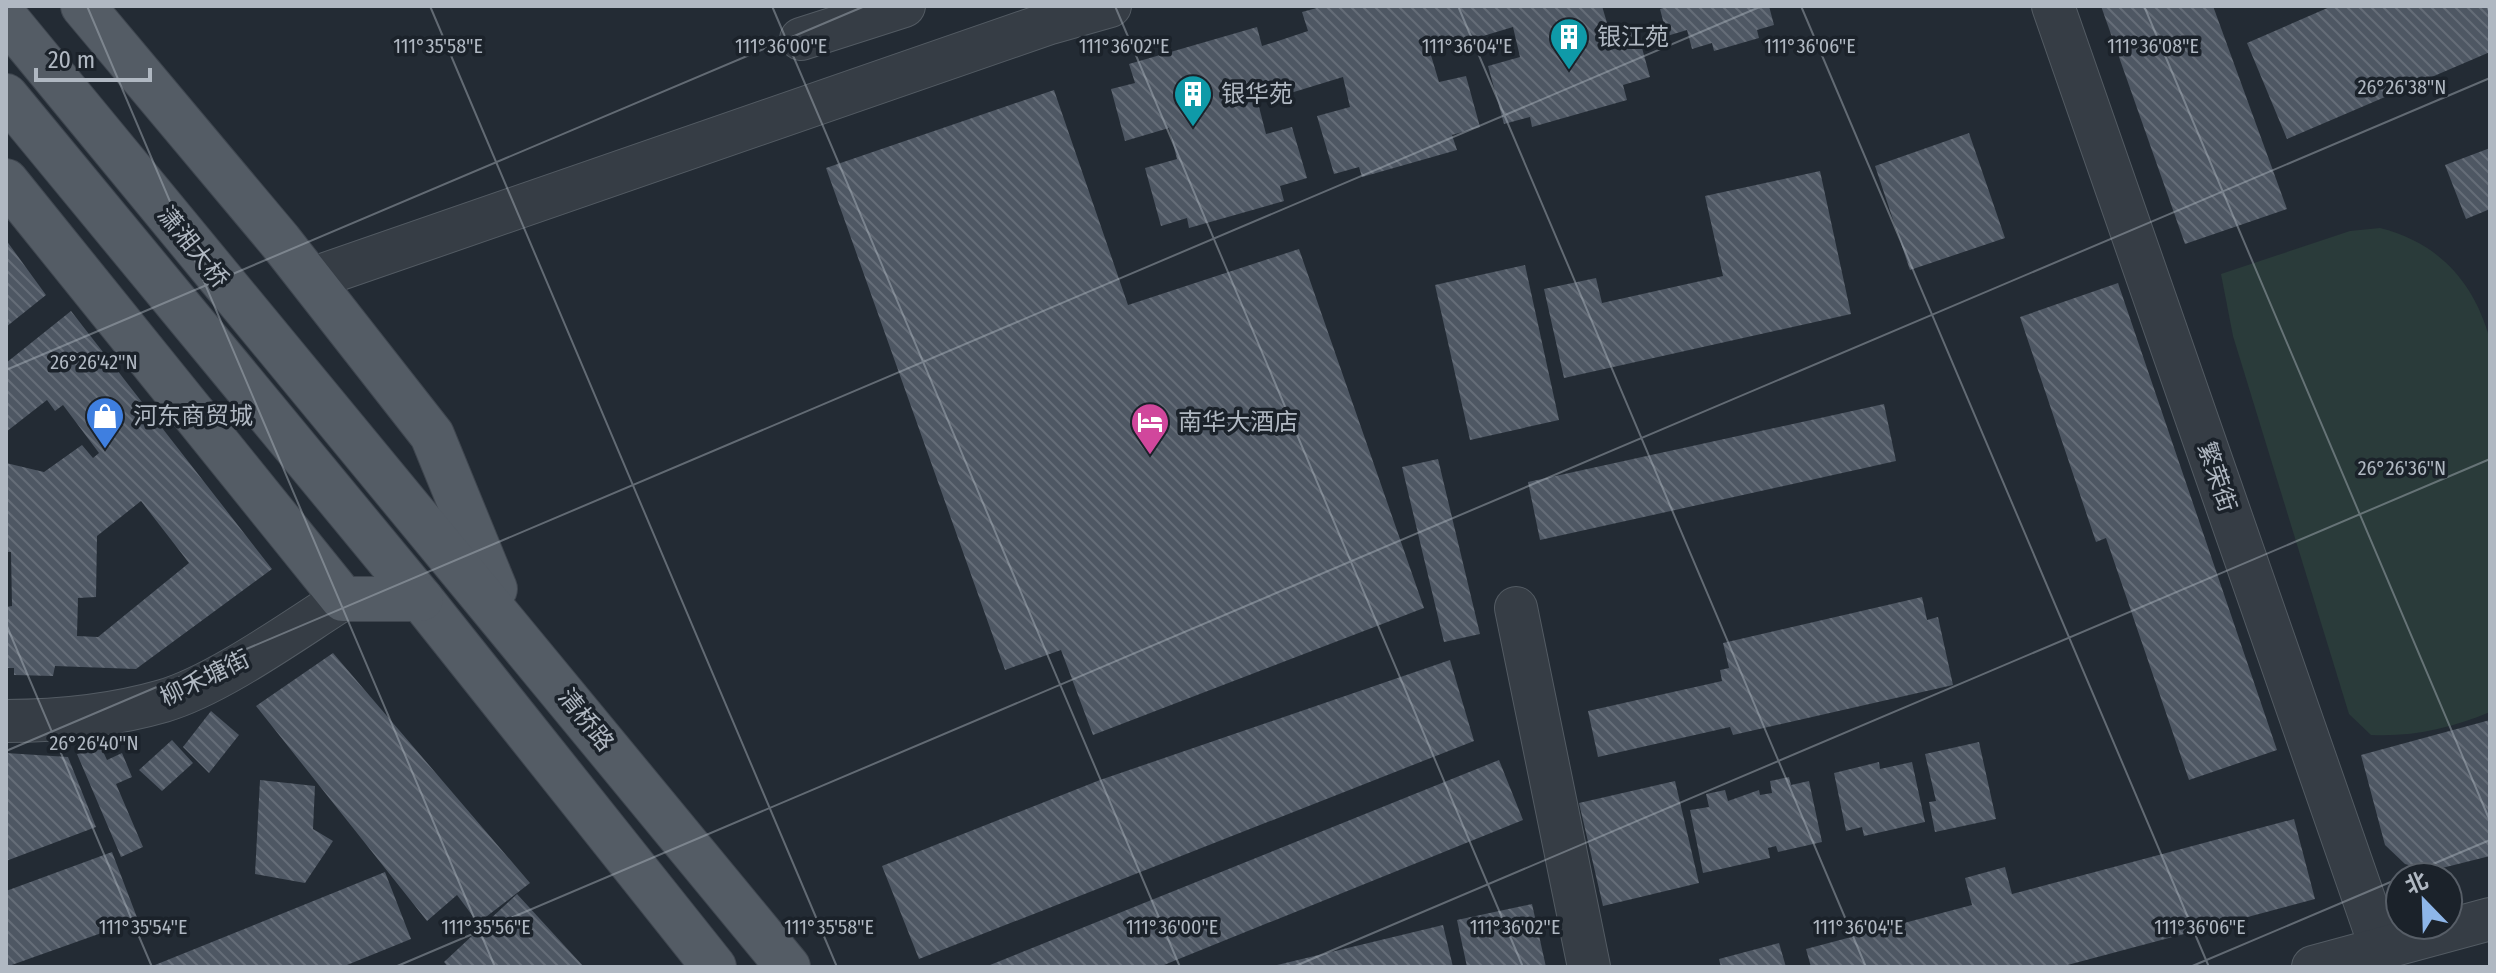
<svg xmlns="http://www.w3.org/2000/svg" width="2496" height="973" viewBox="0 0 2496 973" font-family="'Fira Sans Condensed','Noto Sans SC',sans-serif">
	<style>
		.pitch { fill: #2a3b3a }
		.building { fill: url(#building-back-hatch); fill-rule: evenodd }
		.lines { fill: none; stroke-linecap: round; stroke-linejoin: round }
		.minor-casing { stroke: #535b63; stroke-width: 44 }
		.major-casing { stroke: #3f464f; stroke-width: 46 }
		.minor { stroke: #363d45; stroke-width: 42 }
		.major { stroke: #545c65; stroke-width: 44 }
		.ticks { fill: none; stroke: #b0b8c2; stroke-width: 2; stroke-opacity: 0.45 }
		.labels { text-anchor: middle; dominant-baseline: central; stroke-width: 7; stroke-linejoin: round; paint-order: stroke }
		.poi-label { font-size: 24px; fill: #b0b8c2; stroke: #1b222a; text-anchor: start }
		.street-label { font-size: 24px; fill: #b0b8c2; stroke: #1b222a }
		.ticks-label { font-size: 20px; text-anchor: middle; fill: #b0b8c2; stroke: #1b222a; stroke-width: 7; stroke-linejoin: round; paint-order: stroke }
	</style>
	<defs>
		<pattern id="building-back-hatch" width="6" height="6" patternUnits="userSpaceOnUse" patternTransform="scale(2)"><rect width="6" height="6" fill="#4e5763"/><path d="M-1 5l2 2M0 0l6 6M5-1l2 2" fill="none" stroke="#656d78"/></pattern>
	</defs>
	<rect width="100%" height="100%" fill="#232b34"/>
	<path class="pitch" d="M2380,228C2439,243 2474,282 2490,340V712C2451,728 2414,737 2371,735L2349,714L2233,336L2221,274L2350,231Z"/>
	<g class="building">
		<path d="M1324,6H1602L1610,33L1636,26L1650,77L1623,85L1627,100L1532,127L1530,117L1504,124L1488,66L1520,57L1513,27L1430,52L1439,82L1466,76L1480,127L1452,135L1457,150L1362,177L1359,167L1334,174L1317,116L1350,107L1343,77L1258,103L1266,134L1292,127L1307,178L1280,186L1284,201L1189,228L1187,218L1161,226L1145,168L1177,159L1169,128L1125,141L1111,89L1135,83L1129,64L1257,27L1262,46L1281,40L1308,31L1302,12Z"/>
		<path d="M1669,6H1769L1774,25L1757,30L1759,38L1714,51L1712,43L1692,49L1687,30L1667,36L1660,9Z"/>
		<path d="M2101,6H2213L2287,209L2185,244Z"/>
		<path d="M2332,6H2490V52L2287,139L2247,43Z"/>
		<path d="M1054,90L1128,305L1299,249L1424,608L1093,735L1061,650L1005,670L826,168Z"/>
		<path d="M1969,133L2005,238L1910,270L1875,166Z"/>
		<path d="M2490,148V209L2466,219L2445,165Z"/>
		<path d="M1820,171L1851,314L1564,378L1544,289L1596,278L1602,303L1723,276L1705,196Z"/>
		<path d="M6,240L46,295L6,327Z"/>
		<path d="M1525,265L1559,420L1470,440L1435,285Z"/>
		<path d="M2118,283L2277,750L2189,780L2106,538L2096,542L2020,317Z"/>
		<path d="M71,311L272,569L136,669L55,666L53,676L14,675V668H6V607L12,606L11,552H6V463L44,472L82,445L93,458L99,453L63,405L55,411L47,400L6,432V363ZM141,501L189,563L98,637L77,636L78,598L96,597L97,536Z"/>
		<path d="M1884,404L1896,461L1540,540L1528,482Z"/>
		<path d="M1438,459L1480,634L1444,642L1402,467Z"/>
		<path d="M1922,597L1927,620L1938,617L1953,685L1733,735L1730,727L1598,757L1588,711L1722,681L1720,670L1729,668L1723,643Z"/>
		<path d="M333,653L530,883L478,923L457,895L427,921L256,706Z"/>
		<path d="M1450,660L1474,741L919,959L882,866L1100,780Z"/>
		<path d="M211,711L239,735L209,773L183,747Z"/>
		<path d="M2490,720V856L2430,871L2405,864L2385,845L2361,755Z"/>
		<path d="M172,740L193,763L162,791L139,770Z"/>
		<path d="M1979,742L1996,819L1935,832L1929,802L1936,801L1925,754Z"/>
		<path d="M100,745L107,760L122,753L132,777L116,784L143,847L121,857L77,754Z"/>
		<path d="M6,753L68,757L96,827L6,861Z"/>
		<path d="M1499,760L1523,820L1159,967H985Z"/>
		<path d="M1879,762L1880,769L1912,762L1925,822L1864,836L1862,827L1846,831L1834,773Z"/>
		<path d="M1789,777L1791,785L1809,781L1822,842L1778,852L1776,846L1768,848L1770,858L1703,873L1690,810L1709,807L1706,794L1725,790L1728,801L1759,790L1760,795L1772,793L1770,781Z"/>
		<path d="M260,780L315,786L313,829L333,841L305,883L255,874Z"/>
		<path d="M1675,781L1699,883L1603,906L1579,803Z"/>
		<path d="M2294,819L2315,899L2060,967H1811L1806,949L1972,905L1965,878L2005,867L2012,894Z"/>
		<path d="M112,852L138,920L6,967V891Z"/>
		<path d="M385,872L411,939L342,967H150Z"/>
		<path d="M517,894L584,967H448L444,962Z"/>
		<path d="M1532,904L1546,967H1467L1457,920Z"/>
		<path d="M1443,925L1453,967H1273V966Z"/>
		<path d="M1779,943L1786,967H1721L1719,959Z"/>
	</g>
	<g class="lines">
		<defs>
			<g id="minor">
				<path d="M2053,6L2381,948"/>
				<path d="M801,39L904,6"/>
				<path d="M311,279L1050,23L1110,6"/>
				<path d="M1516,608L1589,967"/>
				<path d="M6,721C60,721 111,716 163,701C218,685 294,630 343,599"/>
				<path d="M2313,967L2490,919"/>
			</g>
			<g id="major">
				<path d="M83,6L280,241L432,435L495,589"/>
				<path d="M6,18C266,335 529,650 788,967"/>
				<path d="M6,96L421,599L714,967"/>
				<path d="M6,181L343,599H421"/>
			</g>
		</defs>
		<use href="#minor" class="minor-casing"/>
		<use href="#major" class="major-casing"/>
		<use href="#minor" class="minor"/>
		<use href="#major" class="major"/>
	</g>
	<path class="ticks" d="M87,6L495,967M430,6L837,967M772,6L1180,967M1115,6L1523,967M1458,6L1866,967M1801,6L2209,967M2144,6L2490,821M2487,6L2490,13M6,370L865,6M6,624L152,967M6,751L1762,6M2402,877L2490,840M395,967L2490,78M1293,967L2490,459M2190,967L2400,878"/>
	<defs>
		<symbol id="building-pin" viewBox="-11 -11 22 30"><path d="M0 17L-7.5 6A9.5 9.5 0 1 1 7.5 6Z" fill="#0f9aa8" stroke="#1b222a"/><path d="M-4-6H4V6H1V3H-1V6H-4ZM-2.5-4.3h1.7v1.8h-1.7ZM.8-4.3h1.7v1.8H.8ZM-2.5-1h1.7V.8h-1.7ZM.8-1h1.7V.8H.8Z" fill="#fff"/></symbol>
		<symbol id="shop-pin" viewBox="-11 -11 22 30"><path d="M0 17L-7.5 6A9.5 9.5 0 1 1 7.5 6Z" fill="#3f7fe0" stroke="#1b222a"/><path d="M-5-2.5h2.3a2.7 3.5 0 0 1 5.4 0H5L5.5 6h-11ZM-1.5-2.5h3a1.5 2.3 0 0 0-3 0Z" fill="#fff"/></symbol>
		<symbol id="hotel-pin" viewBox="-11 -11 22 30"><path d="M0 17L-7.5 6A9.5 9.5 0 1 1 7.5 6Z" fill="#d1479c" stroke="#1b222a"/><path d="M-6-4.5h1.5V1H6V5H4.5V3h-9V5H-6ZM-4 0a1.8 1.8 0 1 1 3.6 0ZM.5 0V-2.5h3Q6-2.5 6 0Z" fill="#fff"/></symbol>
	</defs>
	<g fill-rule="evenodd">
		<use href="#building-pin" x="1547" y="15" width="44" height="60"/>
		<use href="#building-pin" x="1171" y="72" width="44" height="60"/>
		<use href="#shop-pin" x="83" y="394" width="44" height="60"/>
		<use href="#hotel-pin" x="1128" y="400" width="44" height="60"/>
	</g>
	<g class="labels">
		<g class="poi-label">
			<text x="1597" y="37">银江苑</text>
			<text x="1221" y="94">银华苑</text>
			<text x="133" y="416">河东商贸城</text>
			<text x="1178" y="422">南华大酒店</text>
		</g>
		<g class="street-label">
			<text transform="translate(193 247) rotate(51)">潇湘大桥</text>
			<text transform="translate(2217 477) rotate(71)">繁荣街</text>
			<text transform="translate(205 678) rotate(-26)">柳禾塘街</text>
			<text transform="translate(586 720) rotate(51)">清桥路</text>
		</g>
	</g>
	<g class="ticks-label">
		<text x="438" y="53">111°35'58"E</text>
		<text x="781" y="53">111°36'00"E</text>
		<text x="1124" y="53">111°36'02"E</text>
		<text x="1467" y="53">111°36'04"E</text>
		<text x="1810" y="53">111°36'06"E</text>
		<text x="2153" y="53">111°36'08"E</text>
		<text x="2402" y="94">26°26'38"N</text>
		<text x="94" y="369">26°26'42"N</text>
		<text x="2402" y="475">26°26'36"N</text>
		<text x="94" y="750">26°26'40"N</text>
		<text x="143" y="934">111°35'54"E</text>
		<text x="486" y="934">111°35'56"E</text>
		<text x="829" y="934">111°35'58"E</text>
		<text x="1172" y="934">111°36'00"E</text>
		<text x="1515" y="934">111°36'02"E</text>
		<text x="1858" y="934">111°36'04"E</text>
		<text x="2200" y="934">111°36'06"E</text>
	</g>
	<rect width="2496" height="973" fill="none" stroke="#b0b8c2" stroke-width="16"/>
	<g transform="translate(2424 901) rotate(337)"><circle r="38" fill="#1b222a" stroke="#575e67" stroke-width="2"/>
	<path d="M0-6L14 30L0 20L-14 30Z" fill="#8eb6e9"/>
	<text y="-12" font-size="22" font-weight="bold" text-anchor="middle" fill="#b0b8c2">北</text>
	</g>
	<path d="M36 68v12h114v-12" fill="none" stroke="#b0b8c2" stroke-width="4"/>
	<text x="48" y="68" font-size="24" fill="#b0b8c2" stroke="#1b222a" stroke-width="6" paint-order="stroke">20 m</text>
</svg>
